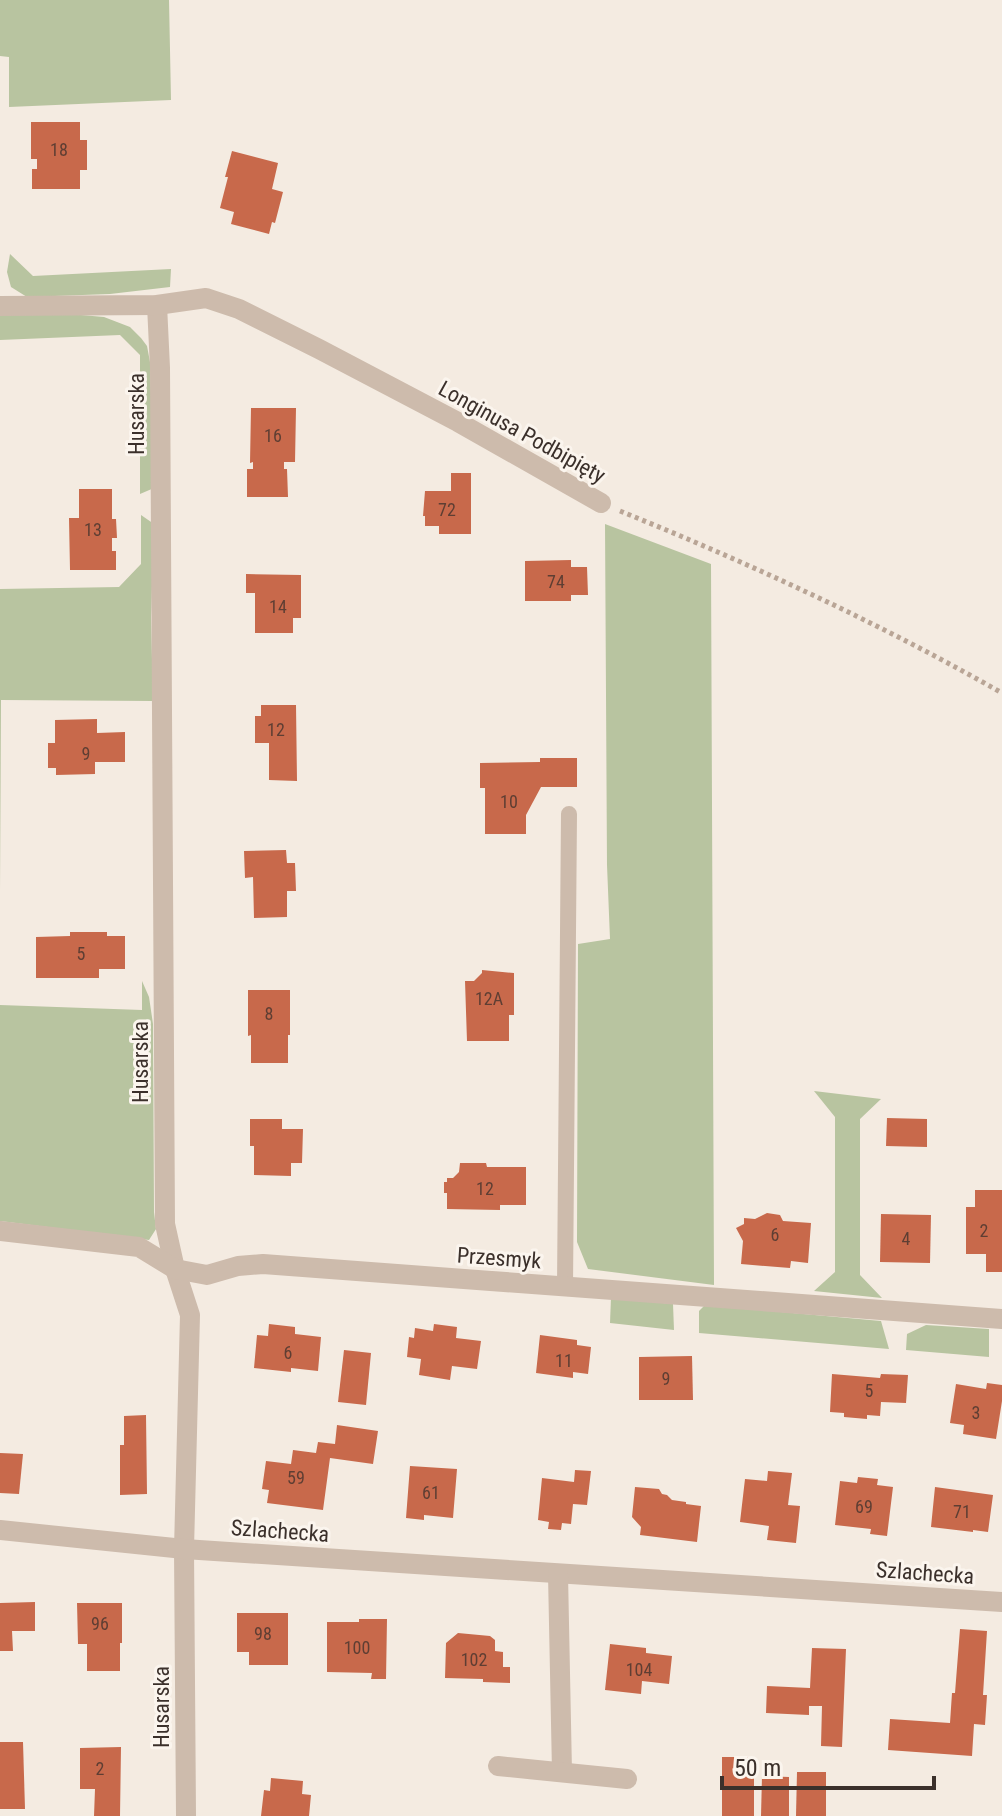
<svg xmlns="http://www.w3.org/2000/svg" width="1002" height="1816" viewBox="0 0 1002 1816" font-family="'Roboto Condensed',sans-serif">
	<style>
		.green { fill: #b8c4a0 }
		.building { fill: #c8694b }
		.lines { fill: none; stroke-linecap: round; stroke-linejoin: round }
		.path { stroke: #b9a596; stroke-width: 5; stroke-dasharray: 4 4; stroke-linecap: butt }
		.service { stroke: #cdbbac; stroke-width: 16 }
		.minor { stroke: #cdbbac; stroke-width: 20 }
		.labels { text-anchor: middle; dominant-baseline: central; stroke-width: 6; stroke-linejoin: round; paint-order: stroke }
		.number-label { font-size: 18px; fill: #5e3e33 }
		.street-label { font-size: 22px; fill: #3b302b; stroke: #fbf5ee }
	</style>
	<rect width="100%" height="100%" fill="#f4ebe1"/>
	<g class="green">
		<path d="M0,0H169L171,100L9,107V57L0,56Z"/>
		<path d="M10,254L33,276L171,269L170,287L110,294L27,297L11,287L7,272Z"/>
		<path d="M0,315H81L104,317L130,327L141,338L147,346L150,362L154,488L140,494V355L120,335L0,340Z"/>
		<path d="M141,515L154,524L151,617L153,701L1,700L0,893V589L119,587L141,564Z"/>
		<path d="M605,524L711,564L714,1285L588,1269L577,1242L578,944L610,939L607,865Z"/>
		<path d="M142,981L149,997L153,1024L154,1212L156,1229L149,1240L0,1221V1005L142,1010Z"/>
		<path d="M814,1091L881,1099L860,1119V1275L882,1298L814,1291L835,1272V1117Z"/>
		<path d="M611,1298L673,1304L674,1330L610,1323Z"/>
		<path d="M705,1305L881,1321L889,1349L699,1333V1311Z"/>
		<path d="M926,1325L989,1329V1357L906,1350L907,1334Z"/>
	</g>
	<g class="building">
		<path d="M31,122H80V140H87V170H80V189H32V169H37V159H31Z"/>
		<path d="M232,151L278,163L272,189L283,192L275,223L272,222L269,234L231,224L234,212L220,208L228,177H225Z"/>
		<path d="M251,408H296L295,462H284V469H287L288,497H247V469H253V462L250,463Z"/>
		<path d="M451,473H471V534H439V526H425V516H423L425,491H451Z"/>
		<path d="M79,489H112V519H116L117,538H112V551H116V570H70L69,518H79Z"/>
		<path d="M571,560V567H587L588,595H571V601H525V561Z"/>
		<path d="M246,574L301,575V618H293V633H255V593H246Z"/>
		<path d="M261,705H296L297,781L269,780V743H255V716H261Z"/>
		<path d="M97,719V733L125,732V762H95V774L56,775V768H48V743H55V720Z"/>
		<path d="M540,758H577V787H541L526,815V834H485V788H480V763L540,762Z"/>
		<path d="M286,850L287,863H295L296,891H287V917L254,918L253,877L245,878L244,851Z"/>
		<path d="M70,932H107V936H125V969H99V978H36V937L70,936Z"/>
		<path d="M482,970L514,973V1015H509V1041H467L465,981H474L482,973Z"/>
		<path d="M248,990H290V1035H288V1063H251V1035L248,1036Z"/>
		<path d="M887,1118L927,1119V1147L886,1146Z"/>
		<path d="M250,1119H282V1129H303L302,1163H291V1176L254,1175V1146H250Z"/>
		<path d="M460,1163H486L487,1167H526V1205H500V1210L447,1209V1193H444V1182H447V1178H453L459,1172Z"/>
		<path d="M975,1190H1002V1272H986V1254H966V1207H975Z"/>
		<path d="M767,1213L780,1215L783,1221L811,1223L808,1263L791,1261L790,1268L741,1264L743,1241L736,1228L744,1224V1218L755,1219Z"/>
		<path d="M881,1214L931,1215L930,1263L880,1262Z"/>
		<path d="M269,1324L295,1327V1334L321,1337L318,1371L291,1368V1372L254,1368L257,1335L268,1336Z"/>
		<path d="M434,1324L457,1327L456,1338L481,1341L477,1369L452,1366L450,1380L419,1375L421,1359L407,1357L409,1337L414,1338L415,1328L433,1331Z"/>
		<path d="M540,1335L577,1340V1345L591,1347L588,1374L573,1372V1378L536,1373Z"/>
		<path d="M344,1350L371,1353L366,1405L338,1402Z"/>
		<path d="M692,1356L693,1400H639V1357Z"/>
		<path d="M832,1374L880,1378L881,1374L908,1375L906,1403L881,1402L880,1416L867,1415V1419L844,1417V1413L830,1412Z"/>
		<path d="M987,1383L1002,1385V1401L996,1439L963,1434L964,1425L950,1423L956,1384L986,1389Z"/>
		<path d="M146,1415L147,1494L120,1495V1445H124V1416Z"/>
		<path d="M337,1425L378,1431L373,1464L330,1458L323,1510L267,1503L269,1490L262,1489L266,1461L291,1464L293,1450L316,1453L318,1442L335,1444Z"/>
		<path d="M0,1453L23,1454L19,1494L0,1493Z"/>
		<path d="M410,1466L457,1469L453,1518L424,1515V1520L406,1518Z"/>
		<path d="M575,1470L591,1471L587,1505L573,1504L571,1524L562,1523L561,1530L548,1529L549,1522L538,1520L542,1478L574,1482Z"/>
		<path d="M768,1471L792,1473L788,1505L800,1506L796,1543L767,1540L769,1526L740,1522L745,1479L767,1481Z"/>
		<path d="M858,1477L878,1479L877,1485L893,1487L887,1536L870,1534L871,1529L835,1525L840,1481L857,1483Z"/>
		<path d="M635,1487L659,1489L662,1494L667,1495L672,1500L686,1502V1504L701,1506L697,1542L640,1535L641,1527L632,1517Z"/>
		<path d="M935,1487L993,1495L988,1532L973,1530V1532L931,1527Z"/>
		<path d="M35,1602V1631H12L13,1651H0V1603Z"/>
		<path d="M77,1603H122V1643H120V1671H87V1644H78Z"/>
		<path d="M237,1613H288V1665H249V1652H237Z"/>
		<path d="M359,1619H387L386,1679H371L372,1673L327,1672V1622H359Z"/>
		<path d="M960,1629L987,1631L983,1695H987L985,1725L974,1724L972,1756L888,1750L890,1719L950,1723L952,1693H955Z"/>
		<path d="M458,1633L490,1636L495,1640V1651L503,1652V1667H510V1683L483,1682V1679L445,1678L446,1643Z"/>
		<path d="M610,1644L646,1648V1653L672,1656L669,1684L642,1681L641,1694L605,1690Z"/>
		<path d="M812,1648L846,1649L842,1747L821,1746L822,1706H809V1715L766,1713L767,1686L810,1688Z"/>
		<path d="M0,1742H23L25,1809H0Z"/>
		<path d="M121,1747L120,1816H94L95,1789H80V1748Z"/>
		<rect x="722" y="1757" width="32" height="59"/>
		<path d="M797,1772H826V1816H796Z"/>
		<path d="M762,1776L789,1777V1816H761Z"/>
		<path d="M271,1778L303,1781L302,1794L311,1795L309,1816H261L264,1790L270,1791Z"/>
	</g>
	<g class="lines">
		<path class="path" d="M620,511C751,564 879,623 1002,693"/>
		<path class="service" d="M565,1287L569,814"/>
		<g class="minor">
			<path d="M157,305L160,368L165,1224L175,1269L190,1315L184,1549L186,1816"/>
			<path d="M0,306L157,305L206,298L239,309L319,349L458,422L601,503"/>
			<path d="M0,1231L139,1247L175,1269L207,1275L238,1266L263,1264L1002,1319"/>
			<path d="M0,1530L184,1549L1002,1602"/>
			<path d="M558,1574L562,1772"/>
			<path d="M498,1766L627,1779"/>
		</g>
	</g>
	<g class="labels">
		<g class="number-label">
			<text x="59" y="149">18</text>
			<text x="273" y="435">16</text>
			<text x="447" y="509">72</text>
			<text x="93" y="529">13</text>
			<text x="556" y="581">74</text>
			<text x="278" y="606">14</text>
			<text x="276" y="729">12</text>
			<text x="86" y="753">9</text>
			<text x="509" y="801">10</text>
			<text x="81" y="953">5</text>
			<text x="489" y="998">12A</text>
			<text x="269" y="1013">8</text>
			<text x="485" y="1188">12</text>
			<text x="984" y="1230">2</text>
			<text x="775" y="1234">6</text>
			<text x="906" y="1238">4</text>
			<text x="288" y="1352">6</text>
			<text x="564" y="1360">11</text>
			<text x="666" y="1378">9</text>
			<text x="869" y="1390">5</text>
			<text x="976" y="1412">3</text>
			<text x="296" y="1477">59</text>
			<text x="431" y="1492">61</text>
			<text x="864" y="1506">69</text>
			<text x="962" y="1511">71</text>
			<text x="100" y="1623">96</text>
			<text x="263" y="1633">98</text>
			<text x="357" y="1647">100</text>
			<text x="474" y="1659">102</text>
			<text x="639" y="1669">104</text>
			<text x="100" y="1768">2</text>
		</g>
		<g class="street-label">
			<text transform="translate(136 414) rotate(-90)">Husarska</text>
			<text transform="translate(522 432) rotate(29)">Longinusa Podbipięty</text>
			<text transform="translate(140 1062) rotate(-90)">Husarska</text>
			<text transform="translate(499 1258) rotate(4)">Przesmyk</text>
			<text transform="translate(280 1531) rotate(4)">Szlachecka</text>
			<text transform="translate(925 1573) rotate(4)">Szlachecka</text>
			<text transform="translate(161 1707) rotate(-90)">Husarska</text>
		</g>
	</g>
	<path d="M722 1776v12h212v-12" fill="none" stroke="#3b302b" stroke-width="4"/>
	<text x="734" y="1776" font-size="24" fill="#3b302b" stroke="#fbf5ee" stroke-width="6" paint-order="stroke">50 m</text>
</svg>
